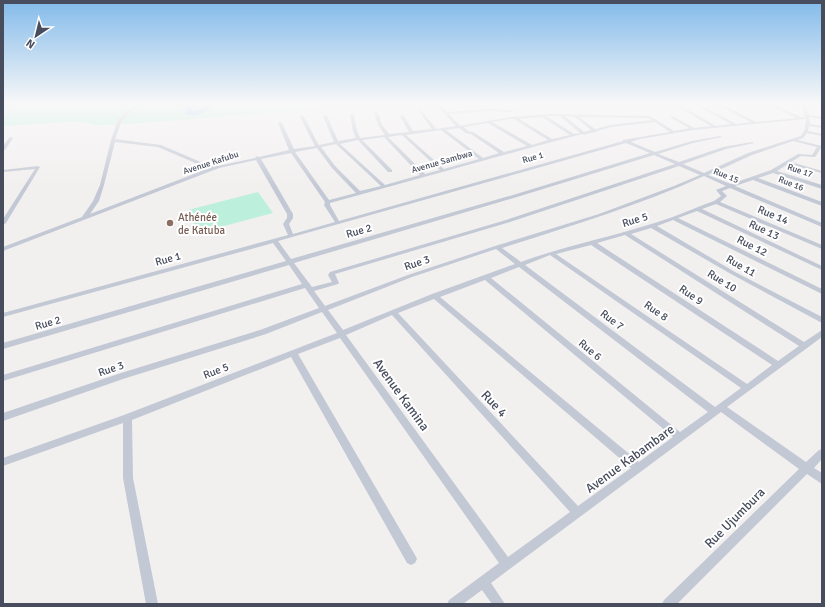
<svg xmlns="http://www.w3.org/2000/svg" width="825" height="607" viewBox="0 0 825 607" font-family="Signika,sans-serif">
	<style>
		.green { fill: #bdf0dc }
		.lines { fill: none; stroke-linecap: round; stroke-linejoin: round }
		.stream { stroke: #89c3ed; stroke-width: 1 }
		.river { fill: #89c3ed; fill-rule: evenodd }
		.minor { fill: #c2c8d4; fill-rule: evenodd }
		.education-dot { fill: #8d6e63; stroke: #fff; stroke-width: 1.5 }
		.labels { text-anchor: middle; dominant-baseline: central; stroke-width: 4; stroke-linejoin: round; paint-order: stroke }
		.far-street-label { font-size: 9px; fill: #474d5d; stroke: #fff }
		.street-label { font-size: 11px; fill: #474d5d; stroke: #fff }
		.education-label { font-size: 11px; fill: #785e54; stroke: #fff; text-anchor: start }
		.near-street-label { font-size: 13px; fill: #474d5d; stroke: #fff }
	</style>
	<rect width="100%" height="100%" fill="#f2efef"/>
	<g class="green">
		<path d="M3,104H740L527,108L442,105L309,110L129,124L97,125L83,122H66L3,126Z"/>
		<path d="M258,192L273,213L198,233L188,210Z"/>
	</g>
	<g class="lines">
		<path class="stream" d="M486,104H500"/>
		<g class="river">
			<path d="M5,104H12L3,110V105Z"/>
			<path d="M180,104L192,105V111C200,111 205,103 213,104C206,113 197,117 186,114L187,107Z"/>
			<path d="M532,104H554L544,108Z"/>
			<path d="M570,104H584C581,107 573,107 570,104Z"/>
		</g>
		<g class="minor">
			<path d="M135,104H139L122,120L115,139L161,145L203,163L218,166L255,158L257,156L259,157L289,150L278,123L280,122L282,123L294,149L315,146L305,127L300,116L302,115C307,119 314,138 319,145L334,142L323,116L325,115L327,116L338,141L356,138L353,131L350,114L352,113L354,114L357,131L360,138L385,135L378,125L374,113L376,112L378,113L382,125L389,134L409,132L400,116L402,115L404,116L413,131L432,129L419,111L421,110L436,129L456,126L439,108V106H440L447,112L488,109L512,110L514,111L512,112L488,111L449,114L460,126L510,117L551,114L650,116L674,131L689,128L671,118L670,117L672,116L694,128L711,126L680,108L679,107L681,106L716,126L731,124L701,108V106H703L736,124L751,122L719,106V104H721L756,122L796,118L776,108L775,107L777,106L801,117H805L801,104H805L809,115L822,117V119L809,117L810,124L822,126V128L809,126L808,131L822,134V136L807,133L803,138L797,140L822,146V148H821L815,157L801,156L791,162L822,171V173L788,164L777,171L822,185V189L773,173L758,178L822,202V206L753,180L735,186L822,223V227L730,188L722,191L727,196L720,202L822,245V249L716,204L702,209L822,266V270L697,211L678,218L822,289V294L673,220L657,226L735,272L822,317V323L731,274L651,228L631,234L804,342L822,330V337L727,407L806,462L819,450L822,449V459L814,468L822,473V484L807,474L677,604H662L664,600L799,469L721,412L491,583L505,604H492L482,590L463,604H447L449,600L499,563L340,338L298,354L415,555L417,559L415,563L411,565L407,563L291,357L132,420L133,478L158,604H146L123,478V423L3,466V458L124,415L337,333L322,312L266,334L123,379L3,421V413L121,373L260,330L319,308L305,288L3,381V375L302,284L289,265L3,349V343L286,261L273,243L3,317V313L288,235L283,224L287,218V214L256,160L219,168L3,251V247L82,217L93,201L100,185L111,140L118,120ZM546,116H560L580,133L574,134ZM565,116L575,117L591,130L584,132ZM542,117L570,135L552,139L519,119ZM579,117L649,118L652,120L611,125L595,129ZM510,119H514L548,140L532,145L492,122ZM806,119L805,129L801,136L748,153L704,173L683,164L726,149L754,143L752,142L723,147L679,162L658,154L693,143L722,137L720,136L692,141L655,152L631,142L640,139L693,130ZM655,122L670,132L623,140V141L339,221L330,205V203L533,147L582,134L585,135L586,134L596,132L597,131L611,127ZM488,123L527,146L504,152L473,132L468,131L464,127ZM459,128L466,133L471,134L499,153L483,158L446,130ZM441,130L479,159L444,169L406,135ZM402,135L440,170L425,174L388,137ZM384,137L420,175L385,185L340,144L358,140L388,172H392V170L362,140ZM793,141L817,147L812,155L798,154L771,170L731,184L708,175L752,155ZM115,142L158,147L200,165L212,167L90,214L99,201L104,185ZM626,143L650,153L513,195L291,259L278,241ZM336,144L381,186L360,191L335,166L321,147ZM317,148L332,168L356,193L329,200L295,152ZM291,153L325,202L324,205L335,222L293,234L289,224L293,218V214L261,159ZM654,155L675,164L506,220L330,272L328,275L332,282L312,287L294,263L517,197ZM679,166L700,175L674,186L599,214L495,246L408,275L325,306L314,291L338,284L339,283L335,274L510,222ZM704,176L726,186L716,190L721,196L714,201C692,209 670,219 648,225C606,238 562,247 521,262L502,248C570,226 638,206 704,176ZM625,235L799,346L778,361L597,243ZM591,245L772,365L747,384L556,254ZM496,249L515,264L432,294L343,330L328,310L412,277ZM550,255L741,388L715,407L525,265ZM519,267L708,412L680,432L491,278ZM485,280L673,437L639,462L440,297ZM434,299L631,468L578,506L398,313ZM392,315L570,512L508,557L346,335Z"/>
			<path d="M10,137L13,138L5,150H3V146Z"/>
			<path d="M38,166L40,167L6,223L3,225V219L35,169L3,172V170Z"/>
		</g>
	</g>
	<linearGradient id="sky" x2="0" y2="1"><stop stop-color="#82baea"/><stop offset="0.55" stop-color="#f9f8f8"/><stop offset="1" stop-color="#f9f8f8" stop-opacity="0"/></linearGradient>
	<rect width="825" height="189" fill="url(#sky)"/>
	<circle class="education-dot" cx="170" cy="223" r="4"/>
	<g class="labels">
		<g class="far-street-label">
			<text transform="translate(533 158) rotate(-16)">Rue 1</text>
			<text transform="translate(442 162) rotate(-16)">Avenue Sambwa</text>
			<text transform="translate(211 163) rotate(-18)">Avenue Kafubu</text>
			<text transform="translate(800 171) rotate(18)">Rue 17</text>
			<text transform="translate(726 176) rotate(22)">Rue 15</text>
			<text transform="translate(791 184) rotate(21)">Rue 16</text>
		</g>
		<g class="street-label">
			<text transform="translate(773 215) rotate(23)">Rue 14</text>
			<text transform="translate(635 220) rotate(-17)">Rue 5</text>
			<text transform="translate(764 230) rotate(25)">Rue 13</text>
			<text transform="translate(359 231) rotate(-16)">Rue 2</text>
			<text transform="translate(752 246) rotate(27)">Rue 12</text>
			<text transform="translate(168 259) rotate(-15)">Rue 1</text>
			<text transform="translate(417 263) rotate(-19)">Rue 3</text>
			<text transform="translate(741 266) rotate(30)">Rue 11</text>
			<text transform="translate(722 281) rotate(32)">Rue 10</text>
			<text transform="translate(691 295) rotate(34)">Rue 9</text>
			<text transform="translate(656 311) rotate(34)">Rue 8</text>
			<text transform="translate(612 320) rotate(37)">Rue 7</text>
			<text transform="translate(48 323) rotate(-16)">Rue 2</text>
			<text transform="translate(590 350) rotate(40)">Rue 6</text>
			<text transform="translate(111 369) rotate(-19)">Rue 3</text>
			<text transform="translate(216 371) rotate(-21)">Rue 5</text>
		</g>
		<g class="education-label">
			<text x="178" y="217">Athénée<tspan x="178" dy="13">de Katuba</tspan></text>
		</g>
		<g class="near-street-label">
			<text transform="translate(401 395) rotate(54)">Avenue Kamina</text>
			<text transform="translate(494 404) rotate(47)">Rue 4</text>
			<text transform="translate(630 459) rotate(-36)">Avenue Kabambare</text>
			<text transform="translate(735 518) rotate(-45)">Rue Ujumbura</text>
		</g>
	</g>
	<rect width="825" height="607" fill="none" stroke="#474d5d" stroke-width="8"/>
	<g transform="translate(36 36) rotate(215)" stroke="#ffffff" stroke-width="3" paint-order="stroke">
	<path d="M0-3L7 15L0 10L-7 15Z" fill="#474d5d"/>
	<text y="-6" font-size="11" font-weight="bold" text-anchor="middle" fill="#474d5d">N</text>
	</g>
</svg>
